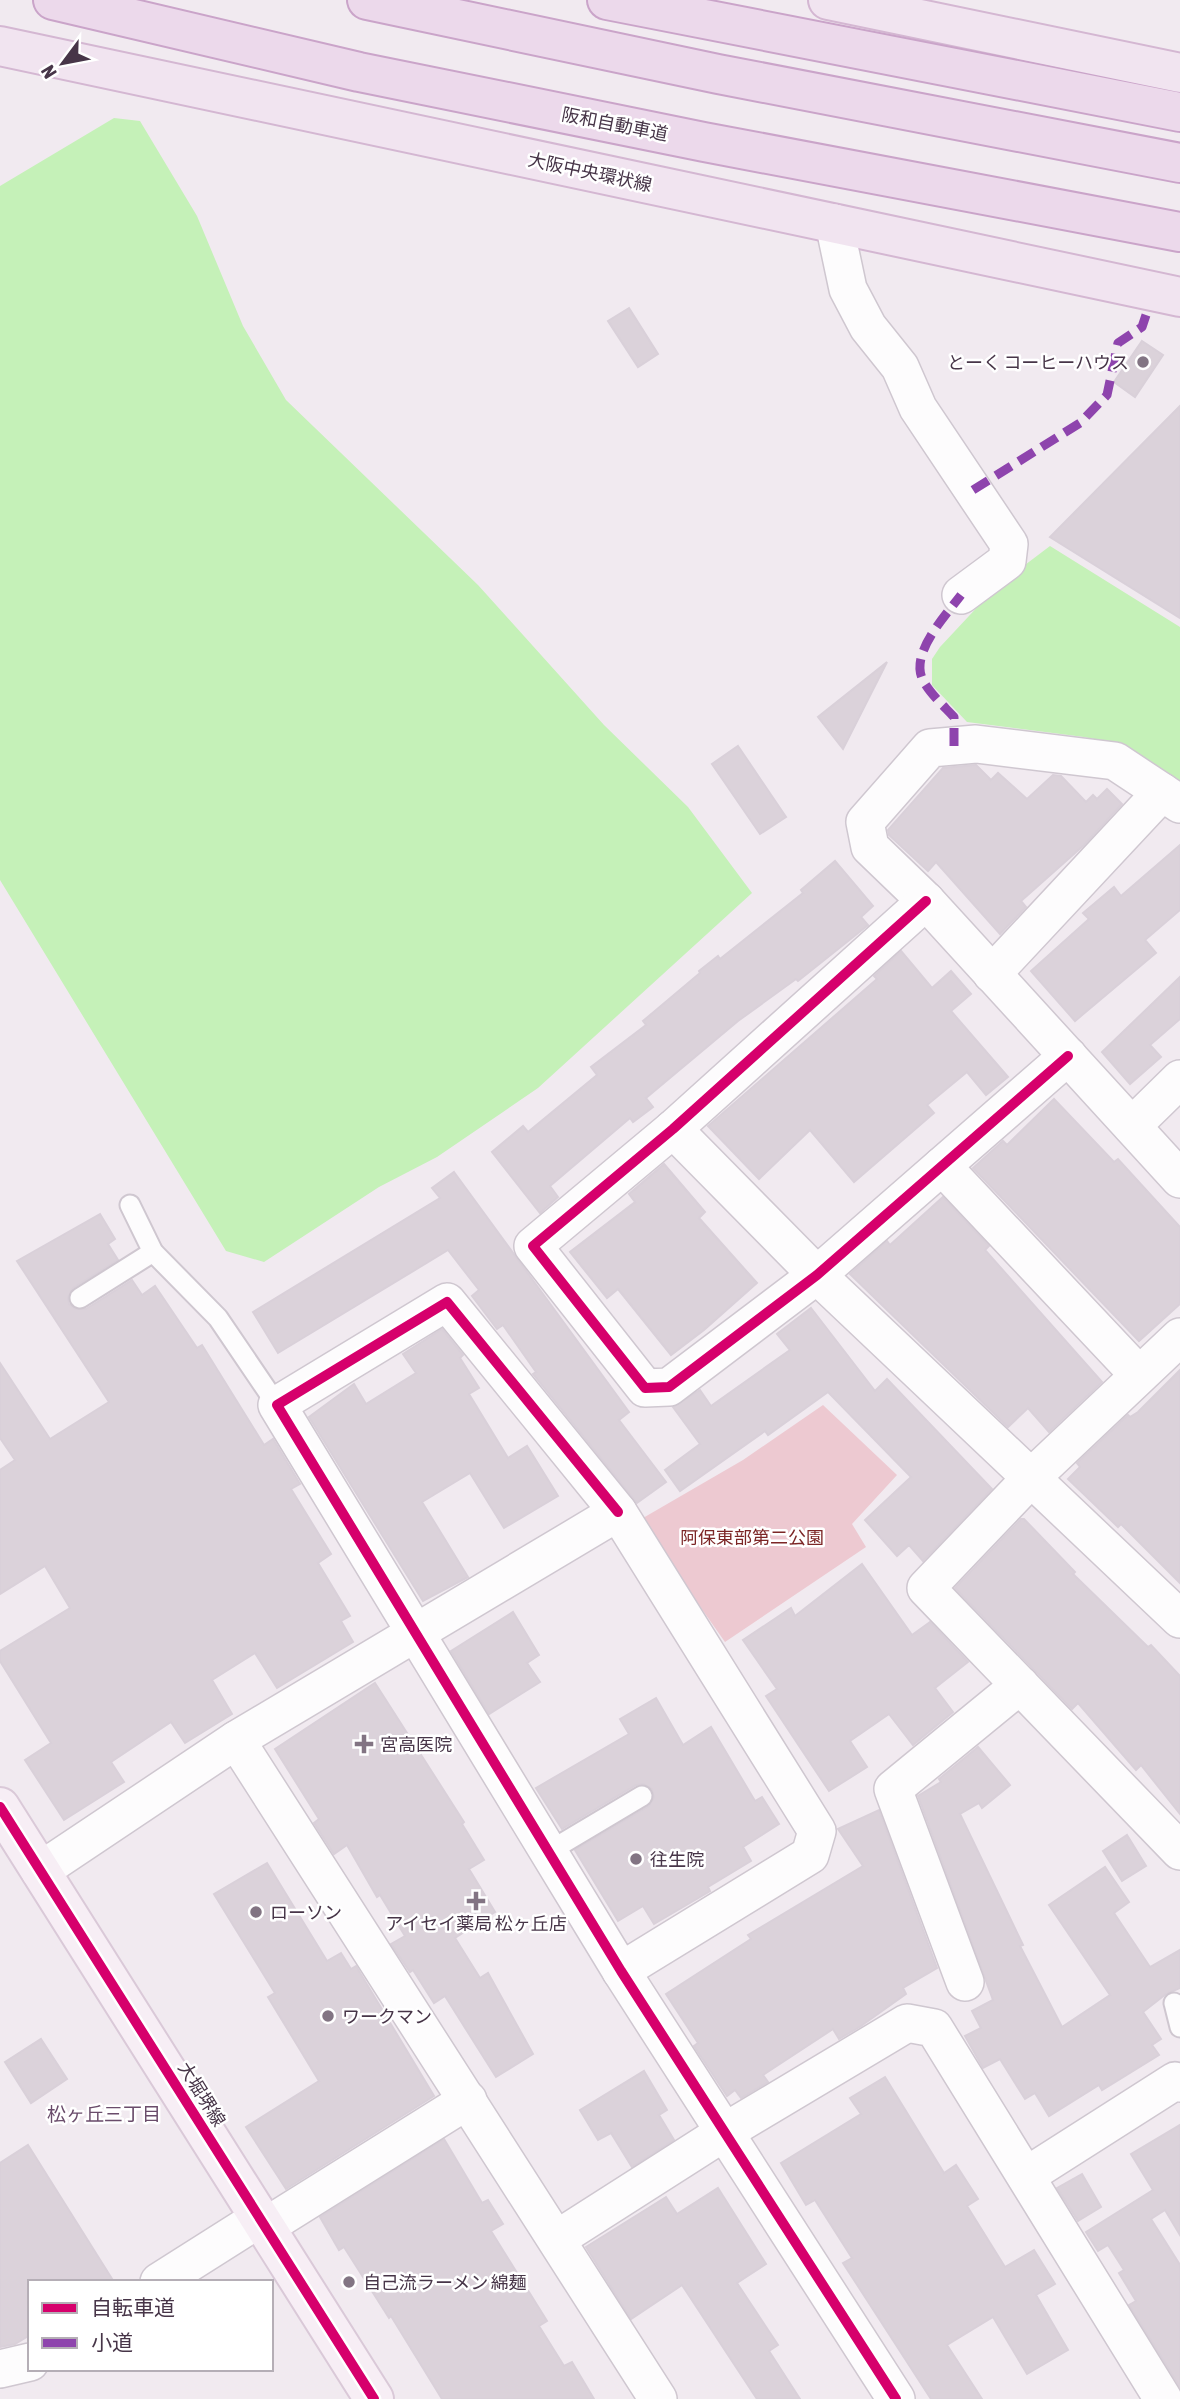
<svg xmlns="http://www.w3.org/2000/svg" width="1180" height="2399" viewBox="0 0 1180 2399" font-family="'Asap Condensed','Noto Sans JP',sans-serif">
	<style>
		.green { fill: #edc9d1 }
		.water { fill: #c5f1b8 }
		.building { fill: #dbd2da; stroke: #d9d0d9; stroke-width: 2 }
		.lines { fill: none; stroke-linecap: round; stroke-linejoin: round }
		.service-casing { stroke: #cfc7d0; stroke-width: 23 }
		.minor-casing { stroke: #cfc7d0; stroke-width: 40 }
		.secondary-casing { stroke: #dac9d8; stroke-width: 42 }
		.primary-casing { stroke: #d4b7d2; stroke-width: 42 }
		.motorway-casing { stroke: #caa4c9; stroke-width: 42 }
		.service { stroke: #fdfcfd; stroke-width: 19 }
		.minor { stroke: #fdfcfd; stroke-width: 37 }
		.secondary { stroke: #f7eef5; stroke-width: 38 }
		.primary { stroke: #f1e4f0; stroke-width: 38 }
		.motorway { stroke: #ecd9eb; stroke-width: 38 }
		.quiet { stroke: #8e44ad; stroke-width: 9; stroke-dasharray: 18 9; stroke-linecap: butt }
		.cycleway-casing { stroke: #fff; stroke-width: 15 }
		.cycleway { stroke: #d6006c; stroke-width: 10 }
		.poi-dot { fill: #827483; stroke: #fff; stroke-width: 2.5 }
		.labels { text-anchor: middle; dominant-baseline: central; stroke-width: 5; stroke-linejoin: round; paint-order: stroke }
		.street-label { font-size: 18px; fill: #473548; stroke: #fff }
		.poi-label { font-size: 18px; fill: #473548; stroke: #fff; text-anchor: start }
		.park-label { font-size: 18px; fill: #7c2626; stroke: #fff }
		.neighbourhood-label { font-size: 19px; fill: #6a4c6b; stroke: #fff }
	</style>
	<rect width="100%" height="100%" fill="#f1eaf0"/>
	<path class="green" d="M823,1405L897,1475L852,1524L866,1547L725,1642L675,1571L643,1518L743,1460Z"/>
	<g class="water">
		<path d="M114,118L140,121L197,216L243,326L286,400L478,585L604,725L688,807L752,893L538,1088L437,1157L379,1187L264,1262L226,1251L0,880V186Z"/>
		<path d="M1050,546L1180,627V783L1122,745L1084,737L967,722L932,685V659L940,647L997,586Z"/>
	</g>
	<g class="building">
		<path d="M629,308L658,354L638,367L608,321Z"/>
		<path d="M1142,341L1163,355L1135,397L1114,382Z"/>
		<path d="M1180,406V618L1050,537Z"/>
		<path d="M887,662L843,749L818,717Z"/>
		<path d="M738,746L786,817L760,834L712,764Z"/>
		<path d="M976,765L991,780L998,773L1027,799L1053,775L1061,776L1086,802L1093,795L1097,799L1107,789L1122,804L1084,845L1021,901L1026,907L1000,934L936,862L928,871L889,835L888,830L943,768Z"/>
		<path d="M1180,845V910L1145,940L1156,953L1075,1021L1031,971L1089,919L1083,913L1114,887L1121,896Z"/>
		<path d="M835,861L873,906L861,917L868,925L798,981L796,979L738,1021L646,1098L653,1107L633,1122L630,1118L550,1186L558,1197L540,1213L492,1152L523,1126L528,1132L597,1075L591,1067L646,1025L643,1021L700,973L699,971L718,956L720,959L803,893L801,890Z"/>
		<path d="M901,951L932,988L951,971L971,994L951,1011L1008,1077L986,1095L967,1072L927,1105L934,1113L854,1182L810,1130L759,1179L708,1126L877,979L874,976Z"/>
		<path d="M1180,977V1019L1150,1045L1161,1057L1130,1084L1102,1052Z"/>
		<path d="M1054,1099L1114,1162L1118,1159L1180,1227V1304L1139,1341L973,1168L1003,1141L1007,1145Z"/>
		<path d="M664,1164L705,1212L699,1218L757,1283L704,1330L671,1355L618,1289L607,1298L570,1252L635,1202L629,1194Z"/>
		<path d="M454,1172L629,1412L619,1420L666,1482L637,1503L533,1374L536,1372L503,1325L497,1329L472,1296L479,1290L448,1250L278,1353L253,1312L440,1198L432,1188Z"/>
		<path d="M943,1197L989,1246L985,1250L1102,1382L1049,1432L1028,1408L1008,1427L850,1274L887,1241L890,1245Z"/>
		<path d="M100,1214L115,1239L108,1244L118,1260L73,1288L68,1298L69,1304L75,1309H86L132,1280L142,1295L155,1286L197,1348L202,1345L264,1445L273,1439L300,1484L291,1489L331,1554L318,1563L350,1616L341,1621L353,1642L277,1688L255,1653L212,1680L232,1714L185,1743L171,1722L111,1762L124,1782L64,1820L25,1760L51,1743L0,1661V1651L70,1608L45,1566L0,1594V1470L15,1460L0,1438V1363L50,1439L109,1402L17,1261Z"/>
		<path d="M811,1308L875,1391L887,1379L992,1489L923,1561L909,1545L897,1556L865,1520L911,1477L828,1392L768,1435L765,1431L680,1491L665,1470L700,1444L673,1407L700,1390L711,1406L790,1350L777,1334Z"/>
		<path d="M442,1329L463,1355L460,1358L479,1388L469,1394L508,1458L527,1446L558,1496L504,1528L470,1473L422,1502L468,1577L423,1601L309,1417L354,1384L366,1404L416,1373L403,1354Z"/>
		<path d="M1180,1370V1583L1121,1524L1118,1527L1068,1479L1080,1467L1077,1463L1128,1415L1130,1417L1138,1412Z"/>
		<path d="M1021,1519H1024L1075,1572L1073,1574L1148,1647L1151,1645L1180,1676V1814L1141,1765L1136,1770L1078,1703L1072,1709L955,1588Z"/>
		<path d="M862,1564L912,1635L930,1622L968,1662L935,1688L953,1712L913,1745L889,1714L850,1741L867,1767L829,1791L766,1696L777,1689L743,1640L791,1608L795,1616Z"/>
		<path d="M513,1612L539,1655L527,1663L540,1682L489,1714L451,1651Z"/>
		<path d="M375,1683L464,1822L462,1824L484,1860L469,1869L495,1912L455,1938L480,1978L488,1973L533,2054L496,2077L445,1996L434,2003L413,1970L410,1972L391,1944L405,1936L380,1895L377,1897L347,1845L334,1854L314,1823L319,1819L275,1749Z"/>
		<path d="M656,1698L683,1745L711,1727L755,1801L762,1797L779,1824L743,1847L751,1861L708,1887L710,1891L654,1924L643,1906L618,1921L575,1850L649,1806L654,1797L652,1789L643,1784L636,1785L562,1829L536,1788L629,1734L620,1719Z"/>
		<path d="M978,1747L1010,1785L982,1808L979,1803L960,1814L1023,1945L1020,1946L1062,2027L1110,1995L1049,1905L1105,1867L1129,1902L1114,1913L1150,1967L1180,1950V1988L1166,1994L1143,2012L1161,2039L1152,2045L1159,2055L1102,2090L1099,2085L1049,2116L1035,2093L1025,2099L1000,2059L983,2068L965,2036L981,2028L972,2011L993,2000L918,1796L941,1782L939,1779Z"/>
		<path d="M879,1810L937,1968L903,1988L906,1994L861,2026L839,2039L833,2029L763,2075L768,2082L741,2098L735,2090L727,2096L694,2046L698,2043L666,1994L751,1939L748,1935L863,1866L838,1829Z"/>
		<path d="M1127,1835L1146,1866L1122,1881L1103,1851Z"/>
		<path d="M267,1863L327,1961L341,1953L351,1969L356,1966L434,2096L286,2189L246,2127L319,2081L268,1997L275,1993L214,1894Z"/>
		<path d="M41,2039L67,2079L31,2103L5,2062Z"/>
		<path d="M644,2071L667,2110L659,2115L674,2140L632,2167L611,2133L598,2140L580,2110Z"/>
		<path d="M885,2077L944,2173L956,2165L978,2199L967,2206L1005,2267L1034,2250L1055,2284L1036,2295L1068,2350L1027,2374L993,2317L947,2345L982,2399H931L843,2263L852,2258L815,2200L806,2205L781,2163L861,2114L850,2098Z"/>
		<path d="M1180,2125V2235L1165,2210L1151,2219L1180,2265V2387L1129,2305L1136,2301L1119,2273L1124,2270L1108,2245L1098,2251L1086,2232L1153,2190L1131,2154Z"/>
		<path d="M444,2139L482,2203L488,2200L503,2224L491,2231L547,2321L539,2326L564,2366L572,2362L594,2399H442L391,2316L389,2318L344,2247L339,2250L320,2217Z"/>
		<path d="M28,2145L114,2282H30V2335L15,2344L0,2347V2163Z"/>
		<path d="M1082,2174L1101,2207L1078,2221L1057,2188Z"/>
		<path d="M718,2188L766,2264L737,2283L778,2345L769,2351L800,2399H757L682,2285L631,2319L586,2247L666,2197L677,2214Z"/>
	</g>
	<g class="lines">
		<defs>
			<g id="service">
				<path d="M130,1205L153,1252L218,1318L277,1405"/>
				<path d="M80,1298L153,1252"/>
				<path d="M548,1852L642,1796"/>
				<path d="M1174,2003L1180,2027"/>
			</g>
			<g id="minor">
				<path d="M834,223L848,289L868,327L900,367L918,408L1009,544L1007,561L961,595"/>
				<path d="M1180,804L1115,761L976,744L930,748L865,822L870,847L926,901L1180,1179"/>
				<path d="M926,901L673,1129L533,1246L645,1388L669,1387L817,1275L1068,1056"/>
				<path d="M992,974L1162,792"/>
				<path d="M1132,1126L1180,1079"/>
				<path d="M673,1129L817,1275L1180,1619"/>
				<path d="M942,1166L1139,1375"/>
				<path d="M1180,1337L1033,1476L926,1588L1180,1851"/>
				<path d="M618,1512L447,1302L277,1405L621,1971L896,2399"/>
				<path d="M236,1740L658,2399"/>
				<path d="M40,1871L236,1740L618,1512L817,1831L810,1855L621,1971"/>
				<path d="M965,1982L893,1789L1020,1685"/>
				<path d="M1026,2176L1175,2081L1180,2083"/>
				<path d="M265,2227L468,2100"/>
				<path d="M557,2239L723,2133L907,2023L934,2028L1163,2399"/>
				<path d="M159,2282L260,2218"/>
				<path d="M0,2369L30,2362"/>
			</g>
			<path id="secondary" d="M0,1807L374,2399"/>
			<g id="primary">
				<path d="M828,0L1180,73"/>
				<path d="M0,46L1180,297"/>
			</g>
			<g id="motorway">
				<path d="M53,0L359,72L704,142L1180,232"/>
				<path d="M367,0L718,74L1180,163"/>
				<path d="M607,0L1180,112"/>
			</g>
		</defs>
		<use href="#service" class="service-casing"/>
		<use href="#minor" class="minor-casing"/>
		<use href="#secondary" class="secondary-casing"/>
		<use href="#primary" class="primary-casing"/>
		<use href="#motorway" class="motorway-casing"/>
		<use href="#service" class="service"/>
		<use href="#minor" class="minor"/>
		<use href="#secondary" class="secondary"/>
		<use href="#primary" class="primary"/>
		<use href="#motorway" class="motorway"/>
		<g class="quiet">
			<path d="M973,490L1080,423L1107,395L1118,343L1142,327L1146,315"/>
			<path d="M954,746V717C944,706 928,692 922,678C911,652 946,615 961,595"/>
		</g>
		<defs>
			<g id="cycleway">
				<path d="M926,901L673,1129L533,1246L645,1388L669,1387L817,1275L1068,1056"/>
				<path d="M618,1512L447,1302L277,1405L621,1971L896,2399"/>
				<path d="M0,1807L374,2399"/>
			</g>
		</defs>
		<use href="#cycleway" class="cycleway-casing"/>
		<use href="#cycleway" class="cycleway"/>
	</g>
	<g class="poi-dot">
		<circle cx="1143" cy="362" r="7"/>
		<path d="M360.5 1733.5h7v7h7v7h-7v7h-7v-7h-7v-7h7z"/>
		<circle cx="636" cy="1859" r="7"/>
		<path d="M472.5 1890.5h7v7h7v7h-7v7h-7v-7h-7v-7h7z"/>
		<circle cx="256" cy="1912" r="7"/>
		<circle cx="328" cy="2016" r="7"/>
		<circle cx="349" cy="2282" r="7"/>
	</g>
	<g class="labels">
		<g class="street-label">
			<text transform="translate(615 124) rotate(11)">阪和自動車道</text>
			<text transform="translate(590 172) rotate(12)">大阪中央環状線</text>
			<text transform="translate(202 2094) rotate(58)">大堀堺線</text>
		</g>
		<g class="poi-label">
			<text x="1129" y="362" text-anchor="end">とーく コーヒーハウス</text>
			<text x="380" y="1744">宮高医院</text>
			<text x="650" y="1859">往生院</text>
			<text x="270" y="1912">ローソン</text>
			<text x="476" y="1923" text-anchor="middle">アイセイ薬局 松ヶ丘店</text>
			<text x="342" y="2016">ワークマン</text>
			<text x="363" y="2282">自己流ラーメン 綿麺</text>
		</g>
		<g class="park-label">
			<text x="752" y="1537">阿保東部第二公園</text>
		</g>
		<g class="neighbourhood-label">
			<text x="104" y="2114">松ヶ丘三丁目</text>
		</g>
	</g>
	<rect x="28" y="2280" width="245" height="91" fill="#ffffff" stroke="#b5aeb6" stroke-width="2"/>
	<rect x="42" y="2303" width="35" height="10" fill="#d6006c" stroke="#b5aeb6" stroke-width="2"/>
	<text x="91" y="2315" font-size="21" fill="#473548">自転車道</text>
	<rect x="42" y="2338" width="35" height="10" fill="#8e44ad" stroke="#b5aeb6" stroke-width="2"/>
	<text x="91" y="2350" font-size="21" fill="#473548">小道</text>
	<g transform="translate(63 63) rotate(238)" stroke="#ffffff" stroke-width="5" paint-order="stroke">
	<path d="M0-5L12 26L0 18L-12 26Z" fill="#473548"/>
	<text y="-10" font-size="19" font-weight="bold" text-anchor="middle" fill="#473548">N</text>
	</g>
</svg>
